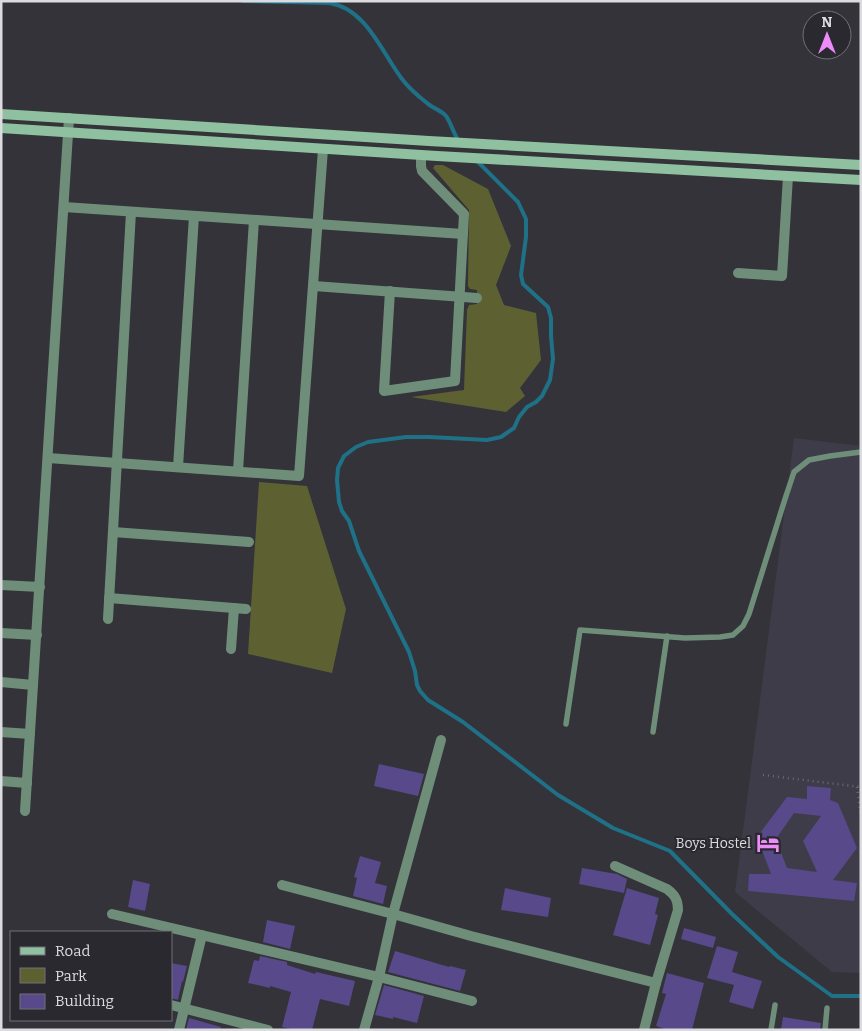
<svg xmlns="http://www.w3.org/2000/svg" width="862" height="1031" viewBox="0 0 862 1031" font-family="Bitter,serif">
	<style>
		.built { fill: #3e3c48 }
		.green { fill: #5d6132 }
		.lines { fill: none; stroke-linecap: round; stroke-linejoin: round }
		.stream { stroke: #1f7187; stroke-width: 4 }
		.building { fill: #57498a; fill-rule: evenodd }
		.path { stroke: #6b6a70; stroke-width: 2.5; stroke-dasharray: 1 4; stroke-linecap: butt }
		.lane { stroke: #6f8e7a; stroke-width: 5.5 }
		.street { stroke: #6f8e7a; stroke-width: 10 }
		.secondary { stroke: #8fc1a1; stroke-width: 10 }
		.labels { text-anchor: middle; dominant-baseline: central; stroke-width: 4; stroke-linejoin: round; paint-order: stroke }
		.poi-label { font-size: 14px; fill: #dcdce0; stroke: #2a292f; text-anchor: end }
	</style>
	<rect width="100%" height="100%" fill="#343339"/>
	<path class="built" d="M794,438L861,446V973L832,972L735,892Z"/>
	<g class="green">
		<path d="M435,165H443L488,189L511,246L496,285L504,305L536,313L541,360L520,388L525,396L506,412L411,397L464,390L467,310L469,305L477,304V290L470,289L468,286L469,210L433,168Z"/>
		<path d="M259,482L307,486L346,609L332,673L248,654Z"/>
	</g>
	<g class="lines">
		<g class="stream">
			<path d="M243,1L329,3C366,8 382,53 402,79C408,87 418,96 427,103C432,108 441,110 446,116C451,123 453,132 458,140"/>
			<path d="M478,162L518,202L526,219V237L521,275L523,284L548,307L551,318V336L553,359L550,380L542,396L536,402L527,407L519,417L514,428L501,437L487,440L429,437H406L368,442L356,447L344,456L338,468L337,480L339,502L342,511L349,521L359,551L409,652L415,671L417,685L420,691L428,700L463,722L558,795L613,828L670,851L732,914L778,957L832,996H861"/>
		</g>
	</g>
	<g class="building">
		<path d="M379,764L424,774L418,796L374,786Z"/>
		<path d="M807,786L831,788L830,800L838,803L857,848L833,880L857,883L854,901L748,891L749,874H771L757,837L787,797L807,799ZM794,813L821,816L803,841L817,872L787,868L776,839Z"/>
		<path d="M360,856L381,862L375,883L387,886L383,904L353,896L357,878L354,877Z"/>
		<path d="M582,868L617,874L627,879L624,893L579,884Z"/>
		<path d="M133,880L150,884L145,911L128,907Z"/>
		<path d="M505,888L551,898L548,917L501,910Z"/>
		<path d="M627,888L659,898L655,914L658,915L650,945L613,935Z"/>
		<path d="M267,920L295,926L290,949L263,942Z"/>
		<path d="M684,928L716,937L713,948L681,939Z"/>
		<path d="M717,946L738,952L732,972L762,981L753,1009L729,1002L734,985L707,978Z"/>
		<path d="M395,951L449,967L450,966L466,970L460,991L388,972Z"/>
		<path d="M260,956L287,962V965L315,974L316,972L355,981L349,1006L320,999L312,1030H295L282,1027L291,992L270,986V988L248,983L254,960L259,961Z"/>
		<path d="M171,963L187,966L183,982L182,981L178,1000L171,998Z"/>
		<path d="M667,973L704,983L692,1030H668L656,1026L666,994L662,993Z"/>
		<path d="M384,985L424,996L417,1023L393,1017V1019L375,1015Z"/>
		<path d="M783,1017L821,1023L820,1030H781Z"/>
		<path d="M189,1018L221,1027L220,1030H186Z"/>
	</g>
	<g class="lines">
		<g class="path">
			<path d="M763,775L861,787"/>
			<path d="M857,787L861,817"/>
		</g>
		<g class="lane">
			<path d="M566,724L580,630L685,638L720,637L733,635L743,626L749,614L785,499L794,472L809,460L830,456L861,452"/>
			<path d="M653,732L667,636"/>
			<path d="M771,1030L775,1005"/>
			<path d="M825,1030L827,1008"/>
		</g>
		<g class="street">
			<path d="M64,207L463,234"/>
			<path d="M738,273L782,276L788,176"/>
			<path d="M314,286L477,298"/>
			<path d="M390,291L384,391L455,381L464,214L422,171L421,166V155"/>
			<path d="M48,458L299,476L323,149"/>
			<path d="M178,467L194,216"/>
			<path d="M238,471L254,220"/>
			<path d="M113,532L249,542"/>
			<path d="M1,585L40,587"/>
			<path d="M109,598L246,609"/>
			<path d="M108,619L131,212"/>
			<path d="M1,633L37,635"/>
			<path d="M231,649L234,608"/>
			<path d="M1,682L33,685"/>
			<path d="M1,732L30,734"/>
			<path d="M1,781L27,783"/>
			<path d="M25,811L69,118"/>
			<path d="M615,866L667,889C675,895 678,900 678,910L656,983L644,1030"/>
			<path d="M282,885L393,914L471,936L656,983"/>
			<path d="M112,914L379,977L472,1001"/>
			<path d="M171,1005L268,1030"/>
			<path d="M179,1030L202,935"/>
			<path d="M364,1030L379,977L393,914L441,740"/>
		</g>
		<g class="secondary">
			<path d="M1,114L429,141L861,165"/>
			<path d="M1,128L437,156L861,180"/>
		</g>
	</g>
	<defs>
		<symbol id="hotel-bare" viewBox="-9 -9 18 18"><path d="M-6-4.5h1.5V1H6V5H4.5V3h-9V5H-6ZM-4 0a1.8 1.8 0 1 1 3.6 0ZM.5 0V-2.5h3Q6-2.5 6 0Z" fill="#ed8cf9" stroke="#2a292f" stroke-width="2.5" paint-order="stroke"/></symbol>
	</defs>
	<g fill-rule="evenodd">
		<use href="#hotel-bare" x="752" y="827" width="32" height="32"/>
	</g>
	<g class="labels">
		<g class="poi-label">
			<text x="751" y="843">Boys Hostel</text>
		</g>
	</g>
	<rect width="862" height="1031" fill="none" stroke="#dcdce0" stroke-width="5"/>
	<rect x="10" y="931" width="162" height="90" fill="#2a292f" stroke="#717176"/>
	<rect x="20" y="947" width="25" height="8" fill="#8fc1a1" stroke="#717176"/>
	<text x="55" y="956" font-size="15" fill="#dcdce0">Road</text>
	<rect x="20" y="968" width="25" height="15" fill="#5d6132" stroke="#717176"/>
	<text x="55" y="981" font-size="15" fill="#dcdce0">Park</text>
	<rect x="20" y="994" width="25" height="15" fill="#57498a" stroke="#717176"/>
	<text x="55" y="1006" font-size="15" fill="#dcdce0">Building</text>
	<g transform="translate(827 35)"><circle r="24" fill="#2a292f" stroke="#717176"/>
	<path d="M0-4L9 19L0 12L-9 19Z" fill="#ed8cf9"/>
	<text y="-8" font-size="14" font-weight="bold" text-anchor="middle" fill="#dcdce0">N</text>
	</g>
</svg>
